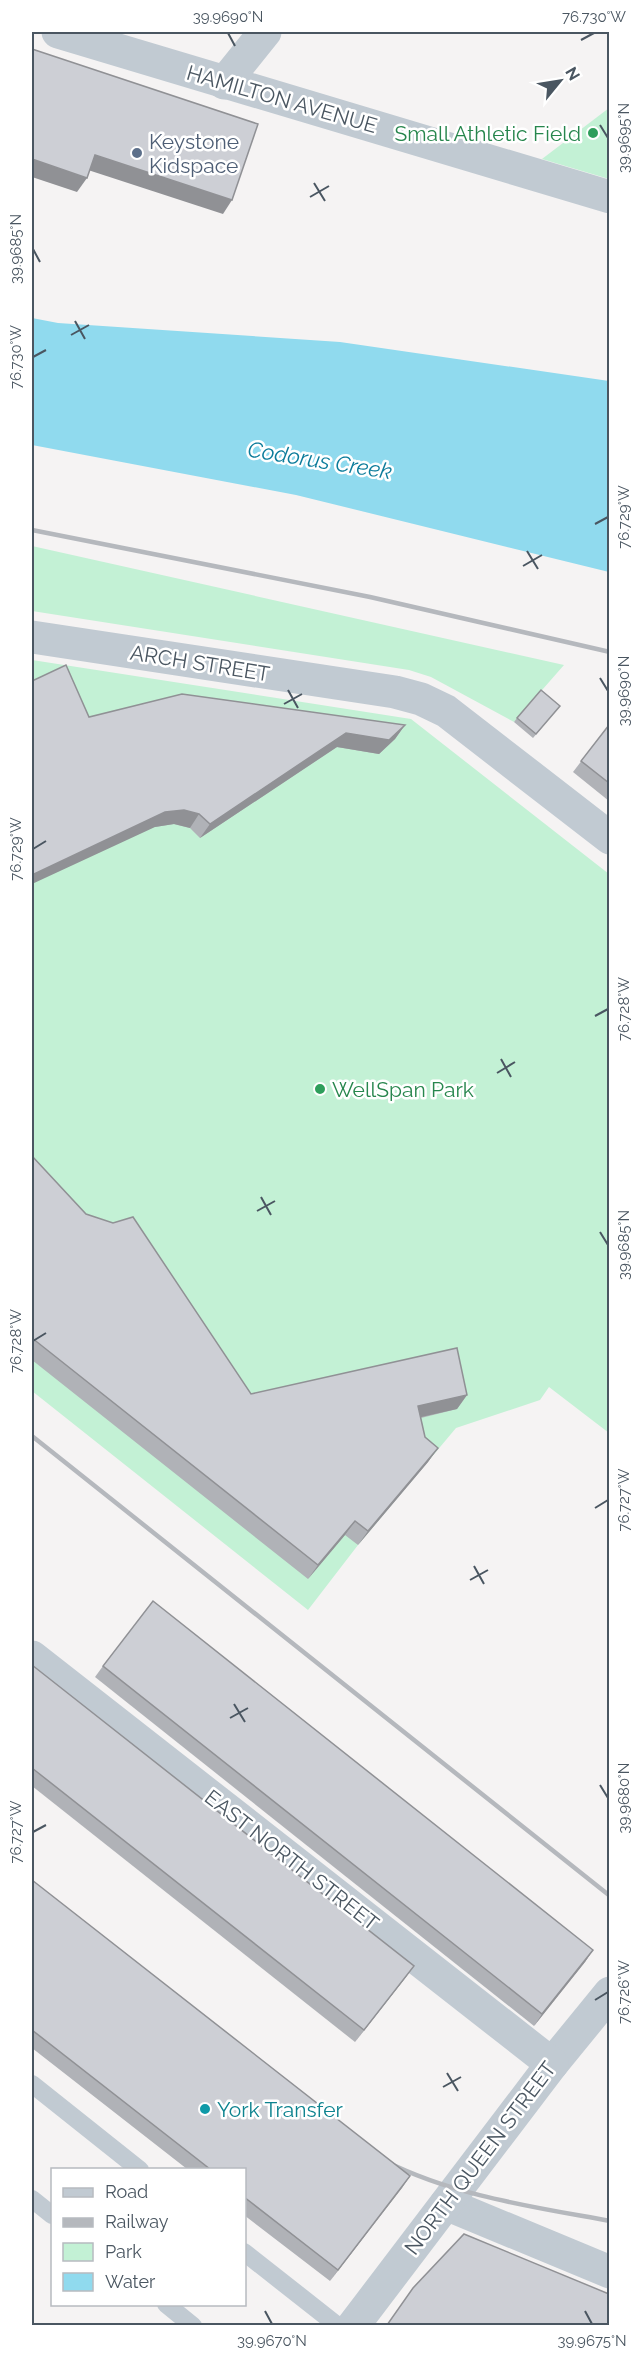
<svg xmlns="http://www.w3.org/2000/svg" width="641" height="2357" viewBox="0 0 641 2357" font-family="Raleway,sans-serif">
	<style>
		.green { fill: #c3f1d5 }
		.water { fill: #90daee }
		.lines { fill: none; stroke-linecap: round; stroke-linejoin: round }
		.service { stroke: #c1cad2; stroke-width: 18 }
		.minor { stroke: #c1cad2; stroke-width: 33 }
		.tertiary { stroke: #c1cad2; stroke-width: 33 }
		.rail { stroke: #b5b8bd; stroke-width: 4.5 }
		.wall { fill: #b0b2b7 }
		.shaded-wall { fill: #909195 }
		.building { fill: #cdcfd5; stroke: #909195; stroke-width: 1.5 }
		.ticks { fill: none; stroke: #4a5661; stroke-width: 2 }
		.leisure-dot { fill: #2e9e5b; stroke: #fff; stroke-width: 2 }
		.service-dot { fill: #5c6f8a; stroke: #fff; stroke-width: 2 }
		.culture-dot { fill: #0f9aa8; stroke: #fff; stroke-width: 2 }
		.labels { text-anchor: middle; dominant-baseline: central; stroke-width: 5; stroke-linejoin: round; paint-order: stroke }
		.street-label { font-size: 21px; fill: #4a5661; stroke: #fff }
		.leisure-label { font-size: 21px; fill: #27864d; stroke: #fff; text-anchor: end }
		.service-label { font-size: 21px; fill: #4e5e75; stroke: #fff; text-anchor: start }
		.culture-label { font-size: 21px; fill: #0d838f; stroke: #fff; text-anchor: start }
		.water-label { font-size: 22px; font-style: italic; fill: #0c7c9b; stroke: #fff }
		.neatline { fill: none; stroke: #4a5661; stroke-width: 2 }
		.ticks-label { font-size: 15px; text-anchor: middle; fill: #4a5661 }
	</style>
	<rect width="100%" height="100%" fill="#f5f3f3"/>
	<g class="green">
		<path d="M609,108V179L542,159Z"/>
		<path d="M32,546L564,665L514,722L431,677L409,670L32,611Z"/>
		<path d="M32,660L411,719L609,874V1433L549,1387L540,1400L456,1428L358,1545L308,1610L32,1391Z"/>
	</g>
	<path class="water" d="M32,318L58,323L340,342L609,381V572L296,495L32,445Z"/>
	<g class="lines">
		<g class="service">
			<path d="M32,2084L140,2170"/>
			<path d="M32,2199L52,2215"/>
			<path d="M244,2252L338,2326"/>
			<path d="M166,2304L193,2326"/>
		</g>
		<g class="minor">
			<path d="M58,32L610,197"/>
			<path d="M224,83L265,32"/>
			<path d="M552,2064L610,1993"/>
			<path d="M446,2204L610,2272"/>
		</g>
		<g class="tertiary">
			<path d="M32,637L395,692L421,699L446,711L610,838"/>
			<path d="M32,1657L552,2064L353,2326"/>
		</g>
		<g class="rail">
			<path d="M32,530L370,597L610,652"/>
			<path d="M32,1436L610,1896"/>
			<path d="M385,2161C454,2196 534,2207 610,2221"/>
		</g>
	</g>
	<g class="wall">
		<path d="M560,706L533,738L514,722L517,718Z"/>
		<path d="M89,717L405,725L395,739L379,754L337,747L200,838L190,828L174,824L155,827Z"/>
		<path d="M609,725V801L573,772Z"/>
		<path d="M32,1156L251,1394L467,1395L457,1409L421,1418L425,1437L438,1448L428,1462L358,1545L345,1535L308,1579L32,1360Z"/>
		<path d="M32,1665L406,1977L355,2042L32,1786Z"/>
		<path d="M103,1666L593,1950L585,1962L534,2026L95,1677Z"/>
		<path d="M32,1880L410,2176L330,2281L244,2215V2169H187L32,2048Z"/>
	</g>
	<g class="shaded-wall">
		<path d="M95,155L232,200L223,214L85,169Z"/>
		<path d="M32,159L87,178L77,192L32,177Z"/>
		<path d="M405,725L395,739L379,754L337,747L200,838L210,824L346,733Z"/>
		<path d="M184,810L199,814L190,828L174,824L155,827L32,884V875L165,812Z"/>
		<path d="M467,1395L457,1409L408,1420L418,1406Z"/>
		<path d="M438,1448L428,1462L358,1545L368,1531Z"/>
		<path d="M355,1521L345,1535L308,1579L318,1565Z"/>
		<path d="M593,1950L585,1962L534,2026L542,2014Z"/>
		<path d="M414,1966L406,1977L355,2042L364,2030Z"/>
		<path d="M410,2176L402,2188L330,2281L338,2270Z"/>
	</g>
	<g class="building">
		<path d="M32,49L258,124L232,200L95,155L87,178L32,159Z"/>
		<path d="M66,665L89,717L182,694L405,725L389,740L346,733L210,824L199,814L184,810L165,812L32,875V681Z"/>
		<path d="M541,690L560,706L536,734L517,718Z"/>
		<path d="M609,725V783L581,761Z"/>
		<path d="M32,1156L86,1214L113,1223L133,1217L251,1394L457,1348L467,1395L418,1406L425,1437L438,1448L368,1531L355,1521L318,1565L32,1338Z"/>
		<path d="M153,1601L593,1950L542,2014L103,1666Z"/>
		<path d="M32,1665L414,1966L364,2030L32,1768Z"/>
		<path d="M32,1880L410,2176L338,2270L244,2197V2169H210L32,2030Z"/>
		<path d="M464,2234L609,2294V2325H387L413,2288Z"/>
	</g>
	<path class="ticks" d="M228,33L235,46M581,40L594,33M600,125L608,138M314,183L325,201M310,197L329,186M33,249L40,262M75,321L85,339M71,335L89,325M33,357L46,350M595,524L608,517M527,551L538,569M523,566L542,555M600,678L608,691M288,690L298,708M284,704L302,694M33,849L46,841M595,1016L608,1009M501,1059L511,1077M497,1073L515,1062M261,1197L271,1215M257,1211L275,1201M600,1232L608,1245M33,1341L46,1333M595,1508L608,1500M474,1566L484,1584M470,1580L488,1570M234,1704L245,1722M230,1718L248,1708M600,1785L608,1798M33,1832L46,1825M595,2000L608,1992M447,2073L458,2091M443,2087L461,2077M265,2311L272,2324M585,2311L592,2324"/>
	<g class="leisure-dot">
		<circle cx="593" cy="133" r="6"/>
		<circle cx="320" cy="1089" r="6"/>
	</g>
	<circle class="service-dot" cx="137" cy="153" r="6"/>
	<circle class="culture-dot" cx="205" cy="2109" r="6"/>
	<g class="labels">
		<g class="street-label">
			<text transform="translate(282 99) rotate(16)">HAMILTON AVENUE</text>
			<text transform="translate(200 663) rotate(9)">ARCH STREET</text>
			<text transform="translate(292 1860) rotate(38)">EAST NORTH STREET</text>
			<text transform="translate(480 2158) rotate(-53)">NORTH QUEEN STREET</text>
		</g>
		<g class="leisure-label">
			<text x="581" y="133">Small Athletic Field</text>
			<text x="332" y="1089" text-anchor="start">WellSpan Park</text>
		</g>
		<g class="service-label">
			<text x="149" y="141">Keystone<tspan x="149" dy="24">Kidspace</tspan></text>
		</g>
		<g class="culture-label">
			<text x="217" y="2109">York Transfer</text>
		</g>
		<g class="water-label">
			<text transform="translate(320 460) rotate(9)">Codorus Creek</text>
		</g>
	</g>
	<rect width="641" height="2357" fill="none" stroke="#ffffff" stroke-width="66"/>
	<rect x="51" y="2168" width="195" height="138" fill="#ffffff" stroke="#b7bbc0" stroke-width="1.5"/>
	<rect x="63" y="2188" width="30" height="9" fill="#c1cad2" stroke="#b7bbc0" stroke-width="1.5"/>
	<text x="105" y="2198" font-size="18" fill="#4a5661">Road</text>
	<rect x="63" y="2218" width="30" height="9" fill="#b5b8bd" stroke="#b7bbc0" stroke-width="1.5"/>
	<text x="105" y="2228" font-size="18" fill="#4a5661">Railway</text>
	<rect x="63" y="2243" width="30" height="18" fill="#c3f1d5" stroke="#b7bbc0" stroke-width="1.5"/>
	<text x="105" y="2258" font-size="18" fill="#4a5661">Park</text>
	<rect x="63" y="2273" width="30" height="18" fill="#90daee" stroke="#b7bbc0" stroke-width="1.5"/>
	<text x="105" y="2288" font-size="18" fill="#4a5661">Water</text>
	<g transform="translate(560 81) rotate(60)" stroke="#ffffff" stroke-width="4.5" paint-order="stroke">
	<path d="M0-4.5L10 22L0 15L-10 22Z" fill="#4a5661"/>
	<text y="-9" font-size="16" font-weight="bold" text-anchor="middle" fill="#4a5661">N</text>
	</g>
	<rect x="33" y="33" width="575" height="2291" class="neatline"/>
	<g class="ticks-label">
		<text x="228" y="22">39.9690°N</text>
		<text x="594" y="22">76.730°W</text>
		<text transform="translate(624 138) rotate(-90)" y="5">39.9695°N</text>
		<text transform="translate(16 249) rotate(-90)" y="5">39.9685°N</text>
		<text transform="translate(16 357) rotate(-90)" y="5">76.730°W</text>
		<text transform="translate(624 517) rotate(-90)" y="5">76.729°W</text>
		<text transform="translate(624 691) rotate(-90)" y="5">39.9690°N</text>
		<text transform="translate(16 849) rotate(-90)" y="5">76.729°W</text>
		<text transform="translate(624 1009) rotate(-90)" y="5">76.728°W</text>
		<text transform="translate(624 1245) rotate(-90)" y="5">39.9685°N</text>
		<text transform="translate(16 1341) rotate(-90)" y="5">76.728°W</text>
		<text transform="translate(624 1500) rotate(-90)" y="5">76.727°W</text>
		<text transform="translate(624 1798) rotate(-90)" y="5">39.9680°N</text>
		<text transform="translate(16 1832) rotate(-90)" y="5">76.727°W</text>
		<text transform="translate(624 1992) rotate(-90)" y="5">76.726°W</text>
		<text x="272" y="2346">39.9670°N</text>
		<text x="592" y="2346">39.9675°N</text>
	</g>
</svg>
